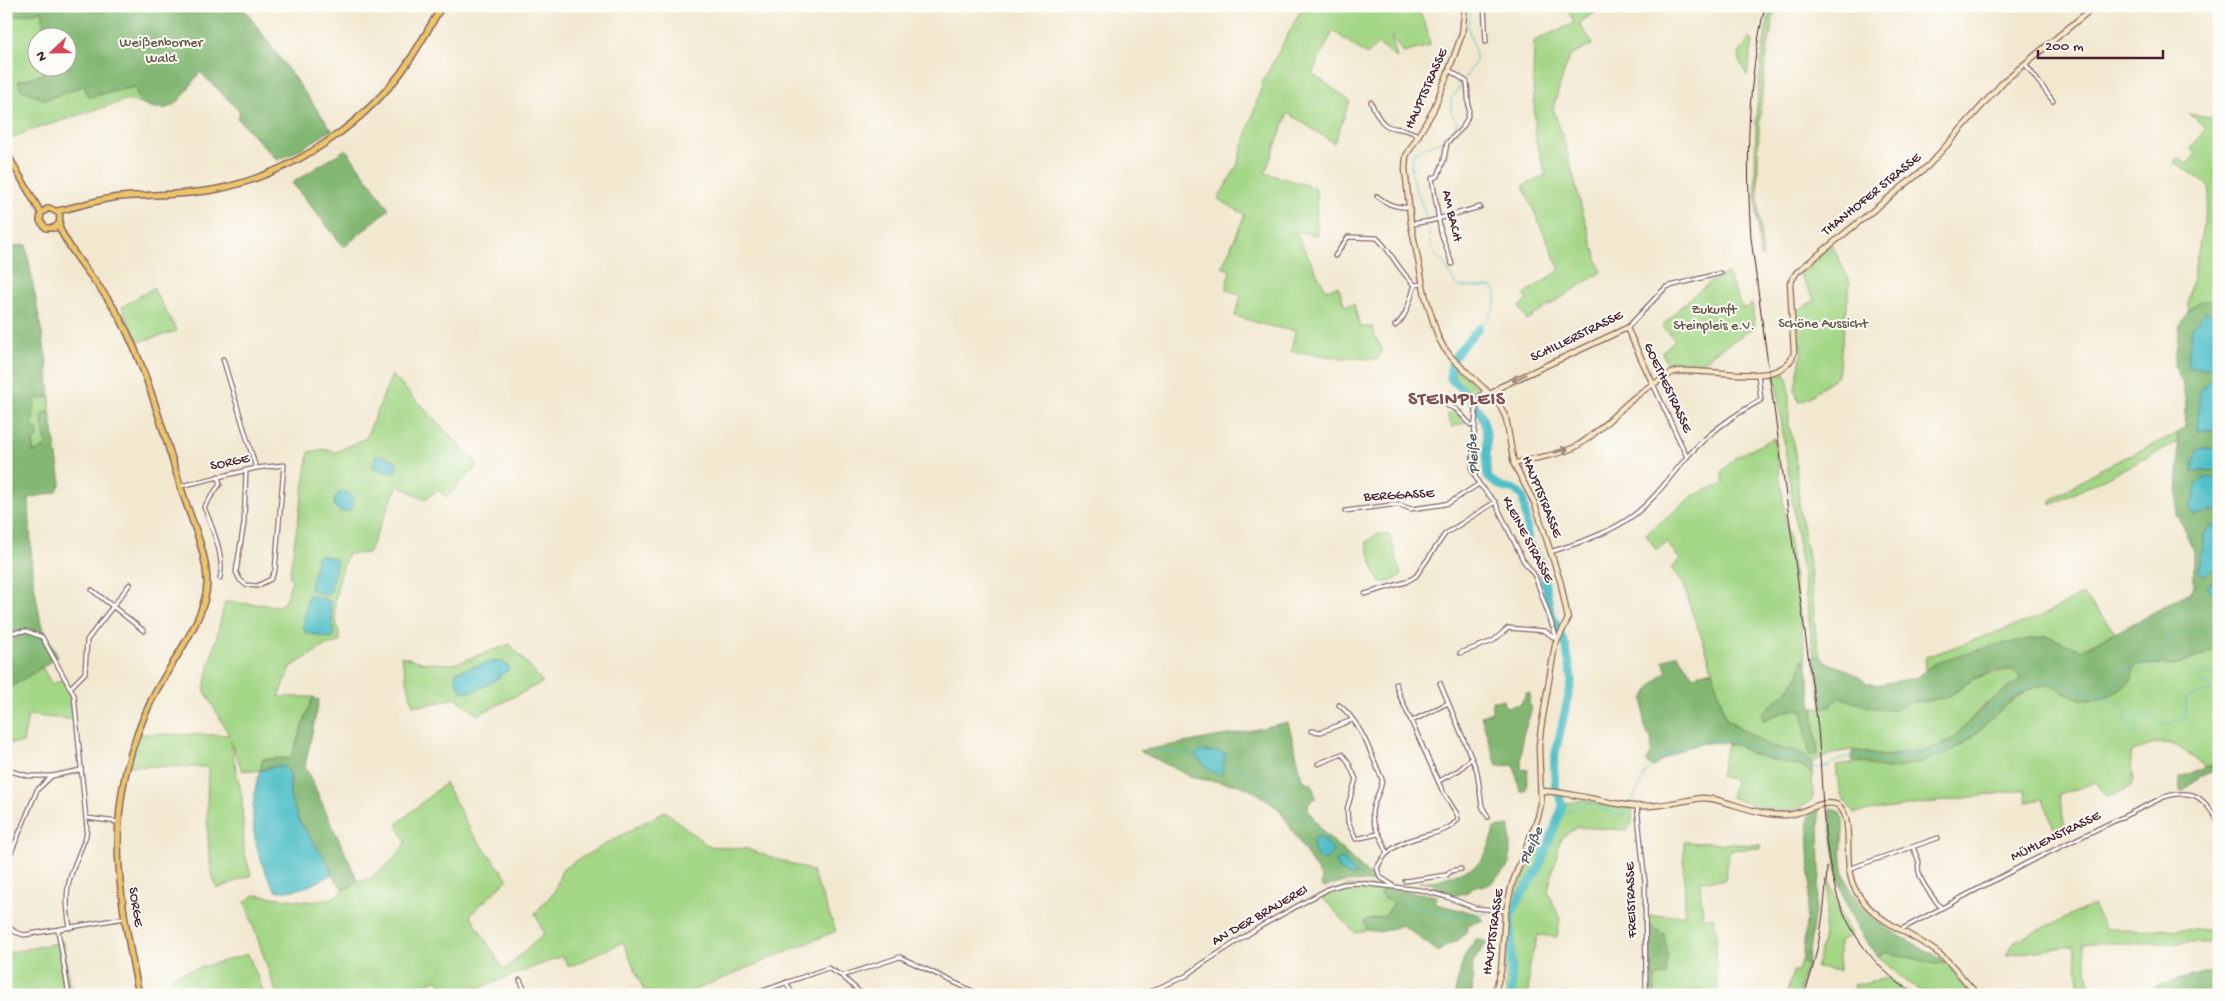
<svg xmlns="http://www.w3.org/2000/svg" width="2225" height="1001" viewBox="0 0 2225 1001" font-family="'Gochi Hand',sans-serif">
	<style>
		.green { fill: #a3d685; stroke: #767a58 }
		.forest { fill: #82b772; stroke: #666b4e }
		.water { fill: #51bfc7; stroke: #4e6f79 }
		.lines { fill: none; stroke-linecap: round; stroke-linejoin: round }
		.stream { stroke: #51bfc7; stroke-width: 1 }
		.river { stroke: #51bfc7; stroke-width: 8 }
		.street-casing { stroke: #856565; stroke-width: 5.5 }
		.secondary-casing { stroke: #856565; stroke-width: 7 }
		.primary-casing { stroke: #856565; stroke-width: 8 }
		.street { stroke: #fff; stroke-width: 3 }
		.secondary { stroke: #f7e8c3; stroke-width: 4.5 }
		.primary { stroke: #ecc569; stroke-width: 5 }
		.rail { stroke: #4a1f2b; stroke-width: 1 }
		.oneway { stroke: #a08477 }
		.labels { text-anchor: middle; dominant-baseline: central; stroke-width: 4; stroke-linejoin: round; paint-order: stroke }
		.park-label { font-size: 14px; fill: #655646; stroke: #fdfcf7 }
		.street-label { font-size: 14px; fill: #4a1f2b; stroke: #fdfcf7 }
		.water-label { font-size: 15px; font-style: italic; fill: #4c5762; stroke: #fdfcf7 }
		.district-label { font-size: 19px; font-weight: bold; letter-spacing: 1px; fill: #835252; stroke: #fdfcf7 }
	</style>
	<rect width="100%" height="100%" fill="#fdfcf7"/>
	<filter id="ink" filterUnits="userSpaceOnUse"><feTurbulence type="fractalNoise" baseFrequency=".02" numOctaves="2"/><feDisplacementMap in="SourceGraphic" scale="10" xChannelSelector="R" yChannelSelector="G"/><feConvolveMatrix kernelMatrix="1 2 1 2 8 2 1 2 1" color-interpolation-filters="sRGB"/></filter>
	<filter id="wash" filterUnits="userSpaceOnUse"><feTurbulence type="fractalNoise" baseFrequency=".0096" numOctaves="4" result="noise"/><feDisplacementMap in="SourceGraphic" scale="20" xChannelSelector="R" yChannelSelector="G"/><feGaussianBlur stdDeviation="1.12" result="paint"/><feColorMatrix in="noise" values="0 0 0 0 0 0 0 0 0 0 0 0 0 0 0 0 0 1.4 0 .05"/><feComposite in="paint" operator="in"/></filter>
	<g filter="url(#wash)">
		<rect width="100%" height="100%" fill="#f2e8d0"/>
		<g class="green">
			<path d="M1303,6H1414C1425,18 1428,31 1430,46L1403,53L1391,35L1397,58L1378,44L1367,55L1333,31L1312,73L1350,101L1334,143L1288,113L1265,173L1316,188L1317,235L1295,231L1326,290L1338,286L1345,306L1354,304L1360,327H1373L1375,337L1382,349L1378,359L1341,358L1291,351L1295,331L1269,326L1235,316L1241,296L1226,289L1230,270L1222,267L1244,217V214L1218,199L1237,166L1263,81Z"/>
			<path d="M1566,6H1605L1579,23L1593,44L1569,57L1553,108L1566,147L1582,210L1601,272L1527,320L1519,307L1527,301L1524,294L1560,270L1523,186L1546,175L1536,141L1533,82L1534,41L1574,23Z"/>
			<path d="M1771,6H1776C1758,86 1753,176 1763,257H1760C1752,172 1753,90 1771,6Z"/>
			<path d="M44,11L43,37L38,38V68H43V74L19,81L45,100L85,85L89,97L134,87L141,103L126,100L26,132L7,140L6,18Z"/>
			<path d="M1750,38L1753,41L1747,76L1740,62L1739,54Z"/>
			<path d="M2190,114L2214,119C2224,132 2218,163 2215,178L2219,183V306C2208,299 2198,303 2189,310L2188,302L2210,190L2208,185L2174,162L2179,157L2187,163L2196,154L2191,148L2206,128Z"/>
			<path d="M1832,245L1850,282L1838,375L1810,397L1798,402L1795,388L1802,351L1796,311L1815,300L1799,273Z"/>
			<path d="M1727,273L1743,309L1752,304L1755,327L1712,354L1698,368L1691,360L1679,369L1676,367L1670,370L1662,352L1675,340L1662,327C1680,306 1702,285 1727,273Z"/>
			<path d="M153,288L177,331L138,342L122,307Z"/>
			<path d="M1455,366L1479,389L1476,399L1472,393L1455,378Z"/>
			<path d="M1785,372L1789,386V424L1795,452L1800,513L1810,569L1816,636L1820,655L1814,657L1775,375Z"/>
			<path d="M392,375L478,465L446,498L438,490L424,500L398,485L368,553L347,554C342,572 334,592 335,611C335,622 340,631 340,642L326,645L291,667L279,697H313L291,758L263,759L260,771L242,770L230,740L242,797L244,850L251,875L217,889C205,862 207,799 208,767L130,766L139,734L229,735L204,689L225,602L279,606L285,601L292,580L289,577L309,452L324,449L336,452L366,438Z"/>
			<path d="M50,397V411L43,414L42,423L47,446L33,453V442L38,438L37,429H32L35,399Z"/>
			<path d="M1452,410L1467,422L1452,427L1447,415Z"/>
			<path d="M2177,433L2178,442L2051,505V500L2099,470Z"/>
			<path d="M1774,438L1806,659L1802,661C1802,683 1778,698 1763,713V720L1790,710L1802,709L1818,754L1813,708L1830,706L1840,697L1873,708L1894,710L1910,702H1923L1948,696L1974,679L1986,675L2011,669L2016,670L2021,681L2011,686L1982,707L1955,737L1931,750L1883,756L1853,750L1838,752L1812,762L1797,751L1769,746L1726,719L1707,652L1691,610L1684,586L1671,568L1680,560L1667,542L1656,550L1646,534L1694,495L1724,483L1721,472L1736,457Z"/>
			<path d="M1377,534L1390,535L1401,575C1394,581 1390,583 1381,582L1376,576L1366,542Z"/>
			<path d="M2083,594L2115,632L2081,650L2047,636L1992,646L1925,671L1926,657L2037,618Z"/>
			<path d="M510,644L543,682L478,715L456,698L426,705H413L401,656L425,663L454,664Z"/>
			<path d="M2219,649V763L2205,767C2174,742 2168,735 2130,754L2133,780L2131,787L2107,797L2096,782L2059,795L2065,827L2054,829L2043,799L2027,802L2025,790L1854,813C1838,793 1839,789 1836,765L1864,762L1887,769L1971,738L1993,714L2027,691L2040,685H2054L2082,700L2137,665L2159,664L2175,666Z"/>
			<path d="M42,667L52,684L63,679L70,695L74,720L28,715L23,743H6V690Z"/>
			<path d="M1727,744L1736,745L1752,754L1806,768L1812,775L1813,798C1791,823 1757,806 1730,797L1735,780L1720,776Z"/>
			<path d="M445,783L472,833L508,879L470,915L504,970L544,934L535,913L554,892L562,870L572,863L665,811L708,846L747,849L812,871L836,931L683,995H646L623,942L569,967L563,956L461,995H445L438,979L401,995H277L245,902L255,895L314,902L332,898L358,881L369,879L393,860L406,842L397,824Z"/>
			<path d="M1585,800L1606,806L1633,807L1632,823L1627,830L1577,827L1561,838L1548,891L1560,919L1557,937L1538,935L1530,962L1528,995H1506C1505,969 1504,938 1510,913C1516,891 1528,869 1537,848H1545L1566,803Z"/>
			<path d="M1684,842L1762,845L1761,848L1730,850L1725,880L1700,881L1703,917L1714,918L1716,932L1717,993L1711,995H1654L1655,977L1664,934L1649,925V916L1685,915Z"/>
			<path d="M1829,879L1842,918L1852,935L1839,941V971L1816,968L1824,935Z"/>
			<path d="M1347,886L1386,888L1379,894L1393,904L1385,916L1365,921L1367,930L1355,933L1321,896Z"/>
			<path d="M2093,905L2105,929L2219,930V943H2083L2091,995H2081L2074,946L2006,955L2015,941Z"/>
			<path d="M63,942L71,995H6V953Z"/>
			<path d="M1886,952L1936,964L1945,961L1974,995H1929L1905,981L1878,956Z"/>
			<path d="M248,954L264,993L254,995H156L173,991L171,976Z"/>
			<path d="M1801,960L1807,965L1798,994L1787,993L1793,971H1798Z"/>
			<path d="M1888,978L1911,995H1856L1853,985Z"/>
		</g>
		<g class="forest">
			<path d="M23,6H242L332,130L292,154L277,160L237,118L240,112L200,72C182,95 176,120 141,103L134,87L88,97L84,85L45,100L20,89L19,81L43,74V68H68V38L43,37V11L6,18V10Z"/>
			<path d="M346,149L389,209L344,247L292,183Z"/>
			<path d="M26,245L47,362L50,397L35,399L32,429L37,428L38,438L33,442V453L47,446L42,423L43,414L50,411L61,483L56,492L29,498L32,572L41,624L58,657L6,690V247Z"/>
			<path d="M2208,300L2219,306V319L2218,317L2190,368H2219V379H2212L2198,431L2219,429V449L2204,448L2192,472L2219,470V482L2213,478L2196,484L2194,498L2189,509L2194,515L2219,510V524L2214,525L2204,533V543L2198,570L2203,575L2219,568V577L2211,581L2208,588L2219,599V649L2175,666L2159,664L2137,665L2133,669L2132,680C2112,698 2093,707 2068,694C2058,689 2051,683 2040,686C2014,692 1990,722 1971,738C1955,752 1932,760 1912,764C1905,766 1894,770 1886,769C1875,768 1865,762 1853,761L1852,755L1853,750C1863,752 1874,755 1884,756C1904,756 1941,750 1956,735C1978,714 1992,695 2021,681C2018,660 1985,673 1972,680C1964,685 1956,693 1947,697C1935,701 1921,699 1909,703C1903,704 1898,710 1892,710C1874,711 1857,703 1840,697L1830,706L1822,707L1814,657L1820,655L1826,662L1850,671L1867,683L1876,685L1918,677L1933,664L1992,646L2047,636L2081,650L2142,619L2191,591L2194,586V555L2185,529L2176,515L2179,455L2177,433L2185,427L2186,403L2182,382L2174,365L2180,324L2189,310L2199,302Z"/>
			<path d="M1677,654L1693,676L1712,670L1726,719L1769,746L1797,751L1812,762V775L1806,768C1788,763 1770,760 1753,754C1748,752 1742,747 1736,745C1708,737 1676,748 1654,767L1646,762L1652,752L1651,738C1640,728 1646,711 1643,699L1654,683L1667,671L1663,661Z"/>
			<path d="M1806,659L1818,755H1809L1802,709L1789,710L1763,720L1762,713C1778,698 1802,683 1802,660Z"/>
			<path d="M1526,693H1530L1529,704L1532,708L1522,739L1521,769L1528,770L1526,791H1520L1514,765L1497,766L1481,716L1492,712V701L1503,700L1505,707L1521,704Z"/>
			<path d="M313,697L319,700L305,766L358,881L344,890L331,875V868L299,821L290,797V773L268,767L260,771L263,759L291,758Z"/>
			<path d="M1288,722L1303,780L1312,784L1316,798L1309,802L1308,810L1324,833L1378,883C1358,881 1342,880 1324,888L1321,885L1322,879L1279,809L1257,793L1240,785L1194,778L1139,751L1244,732Z"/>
			<path d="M2219,763V769L2201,776L2181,792L2180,777Z"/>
			<path d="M1830,808C1836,810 1840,811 1842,817C1845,825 1842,835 1842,843C1841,856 1842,869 1847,881C1864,927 1908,937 1945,961L1936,964L1886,952L1878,956C1839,911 1834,866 1830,808Z"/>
			<path d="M1819,809L1820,877L1807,965L1802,961L1810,883L1808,817L1810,813Z"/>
			<path d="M1510,826V865L1490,884L1482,887L1479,885L1470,888L1468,892L1454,896L1434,890L1435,884L1419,882L1438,880L1474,867C1485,860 1492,842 1494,828Z"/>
			<path d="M1386,888L1437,896L1436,904L1477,914L1484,920L1468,925C1465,944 1449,940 1439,952L1402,925L1381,932L1367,930L1364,921L1385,916L1393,904L1379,894Z"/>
			<path d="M1649,925L1664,934L1668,955L1666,976L1655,977L1654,995H1650Z"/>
			<path d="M1476,939L1488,942L1473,962L1472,995H1454C1461,972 1460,958 1476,939Z"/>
			<path d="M2219,969V989L2201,995H2145L2159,985Z"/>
		</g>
		<g class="water">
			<path d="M2206,311L2219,319V368H2189L2187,362L2192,328Z"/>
			<path d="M2212,379H2219V429L2197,431L2200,391Z"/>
			<path d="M2204,448L2219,449V470L2192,472L2197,450Z"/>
			<path d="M381,455L395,460L398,465L395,472L392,474L373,467L375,456Z"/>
			<path d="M2206,477L2213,478L2219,482V510L2194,515L2189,509L2194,498L2196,484Z"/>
			<circle cx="344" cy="502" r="10"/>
			<path d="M2219,524V568L2203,575L2198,570L2204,543V533L2214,525Z"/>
			<path d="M320,555L334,558L337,561L330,593L327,595L312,591L310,588L317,557Z"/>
			<path d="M2219,577V599L2208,588V585Z"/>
			<path d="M310,595L328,600L330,602L334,636L331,638L306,633L303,627L308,596Z"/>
			<path d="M500,660L510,668C500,678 476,695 462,691L455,679L456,672L460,670Z"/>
			<path d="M1202,751L1226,753L1222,773L1219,775L1208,769L1195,755Z"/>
			<path d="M277,766L284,767L290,773V797L299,821L331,868V875C314,884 296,893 276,891C253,855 246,811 260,771Z"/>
			<path d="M1318,836L1333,849L1331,855L1323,861C1314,857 1313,848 1313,839Z"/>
			<path d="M1339,859L1344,860L1356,875L1351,876L1339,870L1335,862Z"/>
		</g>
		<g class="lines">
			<g class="stream">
				<path d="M1465,78L1476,61V55L1468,28L1471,6"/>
				<path d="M1463,81L1451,100V113L1457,121C1453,140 1431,145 1415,151L1411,164L1413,181L1427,218L1430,244L1435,255L1444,263L1455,283L1460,287H1490L1494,289C1501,303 1489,318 1479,328"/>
				<path d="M2101,699C2104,693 2106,693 2110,690C2116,685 2119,677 2123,671L2153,659L2164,642L2175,633"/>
				<path d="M1157,750L1196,755"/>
				<path d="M1229,766L1240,768L1285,797"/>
				<path d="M1291,802L1360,876"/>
				<path d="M1631,803L1646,772L1663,757L1693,744L1723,739L1738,742L1771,757L1791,755L1817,768L1827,767L1832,763L1856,754L1878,759L1884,764C1889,762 1888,759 1893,757C1904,752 1918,757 1929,751L1935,755L1950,748L1966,736L1983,720V714L1986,711C2011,701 2029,677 2059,681C2064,682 2067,686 2072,688C2082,690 2094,692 2101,699C2117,700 2128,704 2126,723L2136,735L2139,730L2134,721L2140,715L2168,725L2185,718L2186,698L2211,691L2209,685L2200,681L2202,675L2219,672"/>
				<path d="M1561,814C1571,812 1579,801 1592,804C1602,806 1611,815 1623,815L1629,807"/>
				<path d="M1401,895L1417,907L1459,916L1488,913"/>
			</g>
			<path class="river" d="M1479,328C1467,342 1446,359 1451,379C1473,401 1488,413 1487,446C1487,457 1485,467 1488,478L1503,488L1514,489L1523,497L1529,544L1541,562L1551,612L1566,646L1572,680L1554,760L1555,786L1563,805L1539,868L1518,901L1511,916L1512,995"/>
		</g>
	</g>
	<g filter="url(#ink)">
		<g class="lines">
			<defs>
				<g id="street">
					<path d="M1484,6L1486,42"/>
					<path d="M2026,65L2053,101"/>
					<path d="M1449,70L1467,82L1469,111L1467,119L1463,127L1447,143L1444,160L1438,176L1432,178L1441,233L1452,264"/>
					<path d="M1371,102C1387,141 1394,120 1419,136"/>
					<path d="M1377,196C1386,204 1397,208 1409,207"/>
					<path d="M1411,224L1430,221L1480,207"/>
					<path d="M1335,256L1348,237L1377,238C1392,252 1399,272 1415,285L1422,284"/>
					<path d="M1395,326C1407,317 1410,299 1415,285"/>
					<path d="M1627,328L1666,287L1721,273"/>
					<path d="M223,359L256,468"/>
					<path d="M1653,384L1687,457"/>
					<path d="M1486,389L1477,401L1476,409L1472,470L1479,484L1495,502L1523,560L1535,576L1557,639"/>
					<path d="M1448,406L1456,409L1471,425H1474"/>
					<path d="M218,476L220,484L204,507C212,527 225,556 220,578"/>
					<path d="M181,486L256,468L284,465L275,570L271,579L257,586L246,585L240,580L236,572L244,523L246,470"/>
					<path d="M1345,511L1391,505H1400L1411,509L1440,505L1449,503L1479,484"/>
					<path d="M1550,552C1579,543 1610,533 1634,515C1656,498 1670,476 1688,456C1709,432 1734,415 1761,400L1758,374"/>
					<path d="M92,590L144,631"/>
					<path d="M1365,594L1406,582L1416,576L1445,534L1495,502"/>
					<path d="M6,633L26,631L42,637L74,695L87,829L86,836C71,875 62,884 70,928"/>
					<path d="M1460,653L1493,641L1508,628L1545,631L1557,640"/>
					<path d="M1440,683L1477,771L1482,806L1488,817"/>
					<path d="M71,687L85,673L87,640L130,584"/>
					<path d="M1339,705C1361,722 1371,754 1382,779C1382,791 1372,802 1372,814C1372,828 1385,839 1386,852"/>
					<path d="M1412,721L1448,703"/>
					<path d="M1311,731L1321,732L1352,720"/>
					<path d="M1318,764L1342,754L1347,760L1356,779L1347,809L1348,822L1356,839L1378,834"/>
					<path d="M6,770L29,776H51"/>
					<path d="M1439,781L1459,770L1471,759"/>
					<path d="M1637,806L1645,883L1646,995"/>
					<path d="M87,818L118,822"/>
					<path d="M1913,847L1919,862C1914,876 1933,897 1941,908"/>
					<path d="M6,865L37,790L52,776L81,770"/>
					<path d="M1848,869L1938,838"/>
					<path d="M1405,881L1447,875L1451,871L1461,869"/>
					<path d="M1394,886L1380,877L1377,868C1396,828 1443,842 1458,819L1457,814L1443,792L1399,694L1396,684"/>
					<path d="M6,924L15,932L24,935L125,918"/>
					<path d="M58,930L69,995"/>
					<path d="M1900,930L2029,862L2164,797C2195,788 2202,797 2219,822"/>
					<path d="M842,976L900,957L981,995"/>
					<path d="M520,980L527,995"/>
					<path d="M786,982L793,995"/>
					<path d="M1156,990L1159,995"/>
					<path d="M751,995L828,968L842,976L863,995"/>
					<path d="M1142,995L1186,976L1202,964L1261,926L1330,888L1344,884L1359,883L1421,890L1447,897L1475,908L1506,911"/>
				</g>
				<g id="secondary">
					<path d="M1465,6L1462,34L1449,70L1433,111L1406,156L1405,169L1411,224L1425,295L1438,337L1444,348L1452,358L1498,402L1506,418L1514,464L1535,504L1561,584L1568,619L1555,645L1541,728L1539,746L1541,804L1538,817L1512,884L1505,916L1501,971L1494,995"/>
					<path d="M1491,394L1500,387L1627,328L1653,384"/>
					<path d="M1514,464C1534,457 1559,456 1577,446C1606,428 1626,399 1657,382C1662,379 1668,374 1674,372C1705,365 1782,392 1794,353L1790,283L1797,272L1928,166L2004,81L2095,6"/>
					<path d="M1542,791C1573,792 1602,803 1633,806C1656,808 1680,801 1702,798L1713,799C1736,804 1761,816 1786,815C1804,815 1820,798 1838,805C1856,819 1841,863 1855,889C1874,924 1913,932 1942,956C1956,967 1965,984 1979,995"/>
				</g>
				<g id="primary">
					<path d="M6,152L41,213"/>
					<path d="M57,211C76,207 93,201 112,198C147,194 183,196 218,189C289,174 355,131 400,74C416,53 428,29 442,6"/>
					<path d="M59,224L54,228H46L40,221L41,213L49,208L59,213C61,219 58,224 60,229C75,261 104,288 121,320C148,371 165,439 183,494C192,522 207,553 207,583C207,619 168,666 152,699C101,806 117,884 139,995"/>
				</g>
			</defs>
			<use href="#street" class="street-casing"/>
			<use href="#secondary" class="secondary-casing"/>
			<use href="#primary" class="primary-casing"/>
			<use href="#street" class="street"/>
			<use href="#secondary" class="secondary"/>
			<use href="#primary" class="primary"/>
			<g class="rail">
				<path d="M1765,6C1747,83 1746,159 1751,238C1772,396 1794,554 1816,712C1824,773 1819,838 1838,898C1851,938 1880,973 1916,995"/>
				<path d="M1804,995C1819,954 1825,911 1827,867"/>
				<path d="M2214,995L2219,993"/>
			</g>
		</g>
		<defs><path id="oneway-shaft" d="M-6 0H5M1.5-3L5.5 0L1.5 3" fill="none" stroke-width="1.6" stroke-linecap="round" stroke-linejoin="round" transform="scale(1.25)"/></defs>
		<g class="oneway">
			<use href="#oneway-shaft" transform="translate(1519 378) rotate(154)"/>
			<use href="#oneway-shaft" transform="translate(1561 451) rotate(-16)"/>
		</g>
	</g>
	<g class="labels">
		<g class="park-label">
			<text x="161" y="43">Weißenborner<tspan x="161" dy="16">Wald</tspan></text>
			<text x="1714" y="310">Zukunft<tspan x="1714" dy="16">Steinpleis e.V.</tspan></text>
			<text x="1823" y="324">Schöne Aussicht</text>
		</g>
		<g class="street-label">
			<text transform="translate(1427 89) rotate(-66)">HAUPTSTRASSE</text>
			<text transform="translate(1872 195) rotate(-39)">THANHOFER STRASSE</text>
			<text transform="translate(1451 216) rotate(77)">AM BACH</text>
			<text transform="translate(1577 337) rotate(-26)">SCHILLERSTRASSE</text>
			<text transform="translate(1667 388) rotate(65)">GOETHESTRASSE</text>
			<text transform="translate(230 463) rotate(-12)">SORGE</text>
			<text transform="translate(1399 496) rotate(-3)">BERGGASSE</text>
			<text transform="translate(1541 497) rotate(68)">HAUPTSTRASSE</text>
			<text transform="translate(1527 540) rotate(62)">KLEINE STRASSE</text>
			<text transform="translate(2056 837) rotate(-26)">MÜHLENSTRASSE</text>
			<text transform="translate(1632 900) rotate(-92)">FREISTRASSE</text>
			<text transform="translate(135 907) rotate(81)">SORGE</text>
			<text transform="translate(1260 916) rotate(-30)">AN DER BRAUEREI</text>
			<text transform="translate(1494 932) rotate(-82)">HAUPTSTRASSE</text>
		</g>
		<g class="water-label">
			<text transform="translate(1474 454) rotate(-94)">Pleiße</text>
			<text transform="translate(1532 846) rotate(-67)">Pleiße</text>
		</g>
		<g class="district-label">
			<text x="1457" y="400">STEINPLEIS</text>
		</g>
	</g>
	<rect width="2225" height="1001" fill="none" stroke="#fdfcf7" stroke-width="25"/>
	<g transform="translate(52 52) rotate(248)"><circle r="24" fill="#fdfcf7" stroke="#b5a4a5"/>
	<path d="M0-4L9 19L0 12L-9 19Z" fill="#d1495b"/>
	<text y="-8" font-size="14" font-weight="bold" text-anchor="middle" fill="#4a1f2b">N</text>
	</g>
	<path d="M2038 50v8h125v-8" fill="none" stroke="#4a1f2b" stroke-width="2.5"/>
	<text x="2045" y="50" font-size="15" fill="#4a1f2b" stroke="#fdfcf7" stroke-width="4" paint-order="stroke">200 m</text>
</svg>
